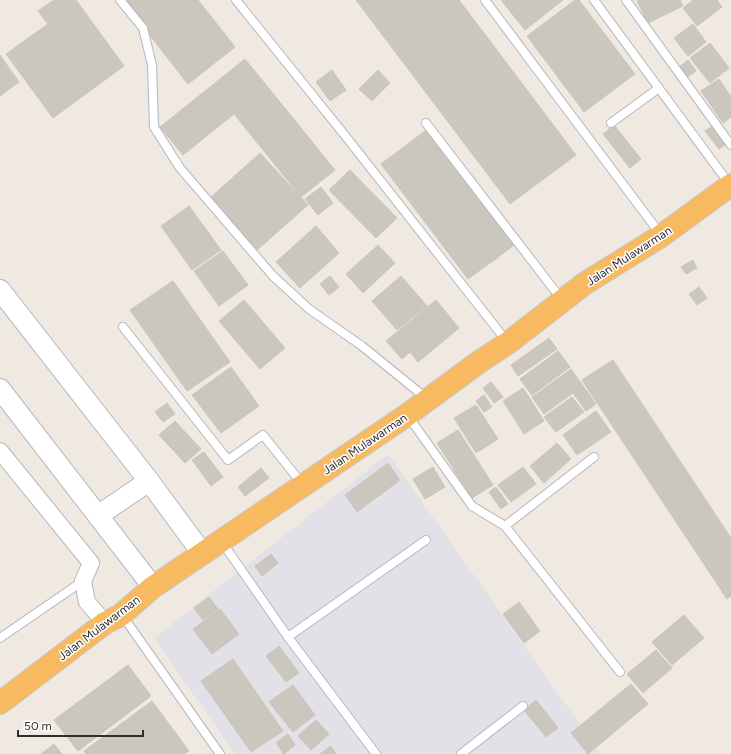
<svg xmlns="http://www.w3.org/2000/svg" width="731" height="754" viewBox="0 0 731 754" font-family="Figtree,sans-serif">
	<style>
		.industrial { fill: #e3e1e8 }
		.building { fill: #cbc7bf; stroke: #cbc5ba }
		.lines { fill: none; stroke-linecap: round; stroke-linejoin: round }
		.service-casing { stroke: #b4b7c1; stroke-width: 10 }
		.minor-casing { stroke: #b4b7c1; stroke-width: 18 }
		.tertiary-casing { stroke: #b4b7c1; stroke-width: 22 }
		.trunk-casing { stroke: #c9c9c9; stroke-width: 24 }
		.service { stroke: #fff; stroke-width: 8 }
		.minor { stroke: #fff; stroke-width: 16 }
		.tertiary { stroke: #fff; stroke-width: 20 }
		.trunk { stroke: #f8ba60; stroke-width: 22 }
		.labels { text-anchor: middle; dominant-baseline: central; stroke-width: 3; stroke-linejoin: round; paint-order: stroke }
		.street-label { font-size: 12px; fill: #2e2e2e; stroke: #fff }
	</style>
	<rect width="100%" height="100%" fill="#efe9e1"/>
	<path class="industrial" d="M388,454L601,754H235L154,638Z"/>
	<g class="building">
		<path d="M54,0H76L124,66L53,118L6,54L48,24L38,11Z"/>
		<path d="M122,0H198L235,47L188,84Z"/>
		<path d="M356,0H459L576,155L510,204Z"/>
		<path d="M501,0H563L525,30Z"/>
		<path d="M575,0H579L635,74L584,112L527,36Z"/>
		<path d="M638,0H680L683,6L648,23L637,1Z"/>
		<path d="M693,0H717L722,7L697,26L683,8Z"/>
		<path d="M693,24L706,42L688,56L674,38Z"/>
		<path d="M710,43L729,68L710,83L690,58Z"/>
		<path d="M0,55L19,82L0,96Z"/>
		<path d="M245,59L335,170L301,197L234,114L183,155L160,127Z"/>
		<path d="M688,60L696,71L686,78L678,68Z"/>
		<path d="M332,70L346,90L330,101L316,82Z"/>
		<path d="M378,70L390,83L372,101L359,89Z"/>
		<path d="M719,79L731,97V117L723,123L701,91Z"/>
		<path d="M614,125L641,159L630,168L603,134Z"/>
		<path d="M713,126L726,144L719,149L705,131Z"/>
		<path d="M429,128L517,243L468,279L381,164Z"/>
		<path d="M260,153L308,205L256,251L209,199Z"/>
		<path d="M350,170L397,218L376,238L329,190Z"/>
		<path d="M321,187L333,203L318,215L305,199Z"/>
		<path d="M189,206L221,250L192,270L161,226Z"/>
		<path d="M316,226L339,253L300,288L276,262Z"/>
		<path d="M378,245L395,263L363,293L346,274Z"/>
		<path d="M493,247L499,257L484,267L477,257Z"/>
		<path d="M223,251L248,285L219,306L194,271Z"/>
		<path d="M693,260L697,268L686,274L681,267Z"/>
		<path d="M330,276L339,287L329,295L320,284Z"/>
		<path d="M401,276L427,306L397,330L372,301Z"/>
		<path d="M173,281L230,362L187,391L130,310Z"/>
		<path d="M699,287L707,298L697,305L689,294Z"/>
		<path d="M244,300L285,348L260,369L219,321Z"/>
		<path d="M436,300L459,328L418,362L410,352L402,359L386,341Z"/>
		<path d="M549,338L557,349L518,376L511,365Z"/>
		<path d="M558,351L570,367L532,395L520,379Z"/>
		<path d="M613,360L731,538V596L727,599L582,380Z"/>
		<path d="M231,367L259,406L221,433L192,395Z"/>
		<path d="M571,369L596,404L586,411L573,393L544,414L532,397Z"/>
		<path d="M491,382L503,397L494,403L483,388Z"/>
		<path d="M523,388L544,421L524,434L503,401Z"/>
		<path d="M484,395L492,407L484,412L476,401Z"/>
		<path d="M572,397L584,412L556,432L544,417Z"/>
		<path d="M167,403L175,414L163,422L155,412Z"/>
		<path d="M476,405L498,439L476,453L454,418Z"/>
		<path d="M596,411L611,432L577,455L563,435Z"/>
		<path d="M175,421L201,449L185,463L159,435Z"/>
		<path d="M458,430L493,485L472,498L437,443Z"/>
		<path d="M557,443L571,459L544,483L530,466Z"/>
		<path d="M204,452L223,477L211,486L192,460Z"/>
		<path d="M388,463L400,480L357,512L345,495Z"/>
		<path d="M433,467L445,487L425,499L413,479Z"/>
		<path d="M523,467L536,484L511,502L498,485Z"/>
		<path d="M261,468L269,478L245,496L238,487Z"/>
		<path d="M496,487L508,504L501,509L489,492Z"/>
		<path d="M271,554L278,563L262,576L255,566Z"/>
		<path d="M209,597L218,609L203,620L194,608Z"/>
		<path d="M519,602L540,631L524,643L503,614Z"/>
		<path d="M220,609L239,634L212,654L193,629Z"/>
		<path d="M684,615L704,638L672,665L652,642Z"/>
		<path d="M279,646L299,673L286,682L266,656Z"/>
		<path d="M656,650L672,668L643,693L627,674Z"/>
		<path d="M233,659L283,731L251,752L201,681Z"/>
		<path d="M128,665L151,696L78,751L54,720Z"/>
		<path d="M631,684L648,704L588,754L571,733Z"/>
		<path d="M293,685L315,715L293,732L269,702Z"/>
		<path d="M536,700L558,728L546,737L524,710Z"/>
		<path d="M152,701L189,751L184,754H86L84,751Z"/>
		<path d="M316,720L329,734L311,750L298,736Z"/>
		<path d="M288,734L295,745L284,754L276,743Z"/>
		<path d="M54,744L62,754H41Z"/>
		<path d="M331,746L336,754H320Z"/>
	</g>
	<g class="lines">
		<defs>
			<g id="service">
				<path d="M120,0L143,28L152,65L154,127L180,168L273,276L309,309L362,346L426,398"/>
				<path d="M236,0L347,138L508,343"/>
				<path d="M485,0L661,235"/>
				<path d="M594,0L730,185"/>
				<path d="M626,0L731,145"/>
				<path d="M426,123L562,300"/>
				<path d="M611,123L659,88"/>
				<path d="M123,327L228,460L263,435L303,485"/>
				<path d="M408,416L472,506L505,526L620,672"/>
				<path d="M505,526L594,457"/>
				<path d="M222,542L288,637L376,754"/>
				<path d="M122,615L220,754"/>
				<path d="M288,637L426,540"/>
				<path d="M0,638L83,581"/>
				<path d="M461,754L523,706"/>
			</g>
			<path id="minor" d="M0,451L91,563L83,581L87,602L105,623"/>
			<g id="tertiary">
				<path d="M0,290L149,481L202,553"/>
				<path d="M0,389L153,587"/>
				<path d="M99,515L149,481"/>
			</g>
			<path id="trunk" d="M0,703L105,623L121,615L153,587L407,415L479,362L508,343L584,284L661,236L731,185"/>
		</defs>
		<use href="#service" class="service-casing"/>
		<use href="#minor" class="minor-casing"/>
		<use href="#tertiary" class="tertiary-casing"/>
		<use href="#trunk" class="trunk-casing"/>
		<use href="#service" class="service"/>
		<use href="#minor" class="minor"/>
		<use href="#tertiary" class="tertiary"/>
		<use href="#trunk" class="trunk"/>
	</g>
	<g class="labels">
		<g class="street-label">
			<text transform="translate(629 256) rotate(-33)">Jalan Mulawarman</text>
			<text transform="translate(365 444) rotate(-34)">Jalan Mulawarman</text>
			<text transform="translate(99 628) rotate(-37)">Jalan Mulawarman</text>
		</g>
	</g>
	<path d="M18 730v6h125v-6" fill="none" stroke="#2e2e2e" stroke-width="2"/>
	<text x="24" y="730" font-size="12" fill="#2e2e2e" stroke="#ffffff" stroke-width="3" paint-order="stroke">50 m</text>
</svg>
